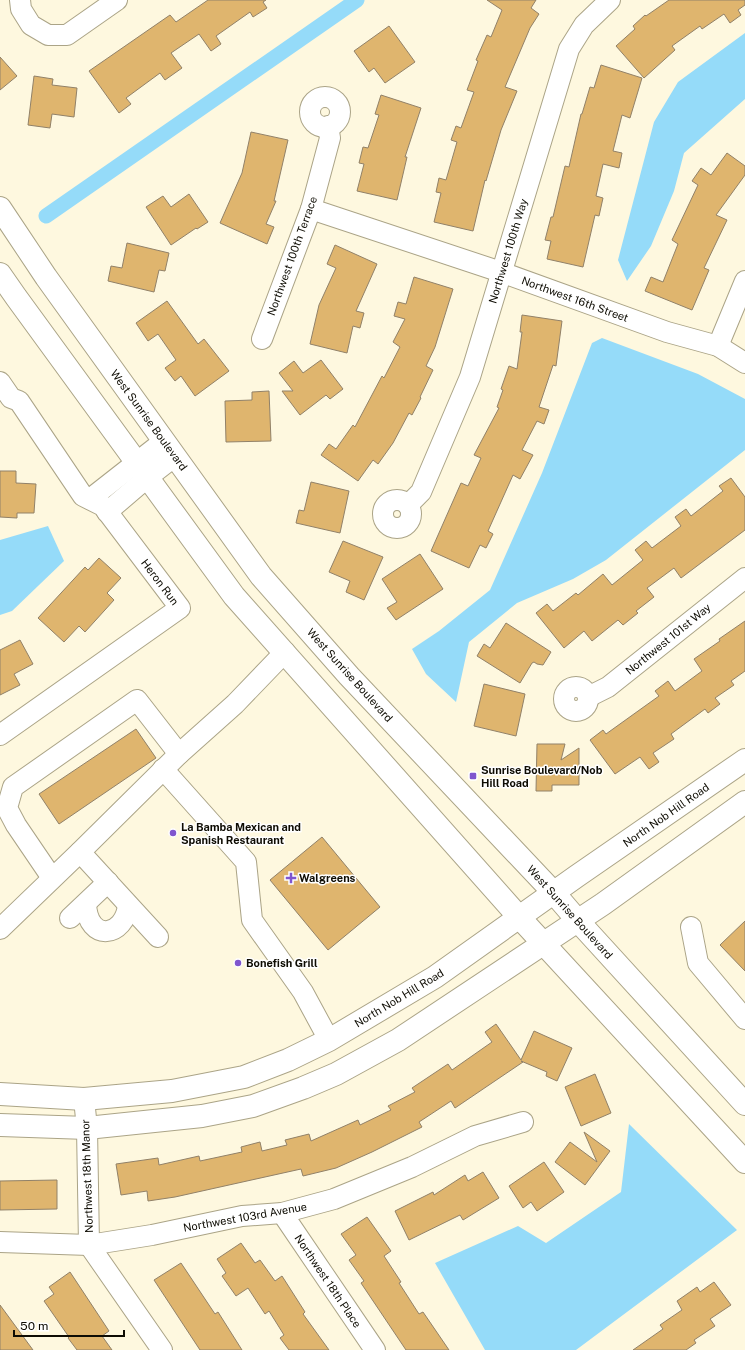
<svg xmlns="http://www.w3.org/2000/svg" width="745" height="1350" viewBox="0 0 745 1350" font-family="'Public Sans',sans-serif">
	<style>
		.water { fill: #95dbf9 }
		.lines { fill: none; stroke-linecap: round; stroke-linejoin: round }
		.canal { stroke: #95dbf9; stroke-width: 15 }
		.building { fill: #dfb56e; stroke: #918168 }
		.minor-casing { stroke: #aba487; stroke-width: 22 }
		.major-casing { stroke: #aba487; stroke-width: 24 }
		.highway-casing { stroke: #aba487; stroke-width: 24 }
		.minor { stroke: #fff; stroke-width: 20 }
		.major { stroke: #fff; stroke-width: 22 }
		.highway { stroke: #fff; stroke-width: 22 }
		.poi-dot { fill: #7f55ce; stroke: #fff; stroke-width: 1.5 }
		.labels { text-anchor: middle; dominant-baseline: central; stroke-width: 3; stroke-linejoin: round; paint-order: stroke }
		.street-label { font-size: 11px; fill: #0e0c03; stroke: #fff }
		.poi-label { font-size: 11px; font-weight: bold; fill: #0e0c03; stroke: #fff; text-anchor: start }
	</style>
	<rect width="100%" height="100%" fill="#fef8df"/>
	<g class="water">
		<path d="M745,33V99L684,153L674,191L651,246L627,281L618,260L654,122L678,82Z"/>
		<path d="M602,338L698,374L745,399V450L606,560L573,579L517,603L469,642L456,702L426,674L412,649L439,631L490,590L542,473L592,343Z"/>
		<path d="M48,526L64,561L12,611L0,615V540Z"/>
		<path d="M629,1124L737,1230L576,1350H485L435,1263L518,1226L546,1243L621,1192Z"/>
	</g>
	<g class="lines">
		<path class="canal" d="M46,216L357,0"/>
	</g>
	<g class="building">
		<path d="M208,0H266L263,2L267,8L253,17L250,12L216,36L221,44L211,51L199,34L171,53L182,68L165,80L160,73L126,98L131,104L119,113L89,71L170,15L176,22Z"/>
		<path d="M487,0H536L531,8L539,14L530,28L505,87L517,91L501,130L486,181L485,180L473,231L434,222L441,193L436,192L439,178L446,180L457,142L451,140L456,126L461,128L474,92L467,90L478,61L476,60L487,35L491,37L502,10Z"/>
		<path d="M669,0H745V5L738,10L741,15L730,23L724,14L702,29L700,26L672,46L675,50L644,78L616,46L635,29L633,26L645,15L646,16Z"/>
		<path d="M389,26L415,62L385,83L374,68L369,72L354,51Z"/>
		<path d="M0,57L17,76L0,90Z"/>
		<path d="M601,65L642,78L630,118L622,115L613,151L622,153L619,168L603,164L596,196L603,198L599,216L595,215L583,267L547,259L551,241L545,240L551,217H553L565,166L569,167L581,114H582L590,87L594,88Z"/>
		<path d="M34,76L53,79L52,85L77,88L74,117L52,114L50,128L28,125Z"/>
		<path d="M381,95L421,108L405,157H407L397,200L357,191L364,164L359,163L363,147L368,148L379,115L375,114Z"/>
		<path d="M251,132L288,140L274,201H276L266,224L274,227L267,244L220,223L242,173Z"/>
		<path d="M727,153L745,166V175L716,215L727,220L704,268L709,270L692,310L645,291L651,277L663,282L678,244L672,240L698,185L692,181L701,168L711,175Z"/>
		<path d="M189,194L208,222L197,229L196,228L171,245L146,207L163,196L171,207Z"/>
		<path d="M127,243L169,253L165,271L159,270L154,292L108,281L111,266L122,268Z"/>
		<path d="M335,245L377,264L356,311L364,313L360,328L353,326L347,353L310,344L319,305L336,268L327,264Z"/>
		<path d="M414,277L453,289L435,347L426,366L433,370L420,397L421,398L412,415L409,413L393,443L378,464L373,460L358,481L321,455L329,444L336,449L353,425L355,427L382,376L384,378L400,347L393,342L405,319L394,316L398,302L406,304Z"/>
		<path d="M167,301L198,344L204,339L229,371L195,396L181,376L175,381L165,368L176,360L158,334L148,341L136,323Z"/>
		<path d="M522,315L562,321L556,366L553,365L539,407L549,410L544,424L537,421L522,450L533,455L520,479L513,475L488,531L493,534L486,548L480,545L469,568L431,551L461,483L468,486L481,458L474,455L499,408L497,407L503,390L501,389L509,366L517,369L522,332H520Z"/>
		<path d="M321,360L343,389L330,399L326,395L300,415L282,391H293L279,373L294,361L303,373Z"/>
		<path d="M269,391L271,441L226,442L225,401L252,400V392Z"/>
		<path d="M0,471H16V483L36,484L34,513H17V518L0,517Z"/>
		<path d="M731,478L745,497V530L681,578L674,568L647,588L654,597L636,611L638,613L623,625L618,620L592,641L584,631L564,648L536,613L547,604L553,611L576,593L578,595L603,574L612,585L643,560L635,550L646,541L652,548L681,526L675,517L686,509L691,516L723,491L719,486Z"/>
		<path d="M311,482L349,491L340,533L296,523L299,510L304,511Z"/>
		<path d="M343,541L383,557L364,600L346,592L350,581L329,572Z"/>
		<path d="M420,554L443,589L396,620L387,608L397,602L382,579Z"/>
		<path d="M99,558L121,578L107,593L114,600L85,632L79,626L64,642L38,618L85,567L88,570Z"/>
		<path d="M745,621V671L731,681L734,685L715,698L720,704L708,713L705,709L671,734L674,739L653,753L659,762L649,769L640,757L615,774L590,740L603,730L606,734L659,696L655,691L668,681L675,691L702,671L694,659L720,641L719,639Z"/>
		<path d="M506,623L551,652L543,665L537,664L534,662L532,663L520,683L477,656L484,644L490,648Z"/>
		<path d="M20,640L33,664L14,674L20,685L0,695V650Z"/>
		<path d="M484,684L525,694L516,736L474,726Z"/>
		<path d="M136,729L156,758L59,824L39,794Z"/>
		<path d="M537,744H565L561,760L579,748V785H552V791H536Z"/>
		<path d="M322,837L380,907L328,950L270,880Z"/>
		<path d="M745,921V971L720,945Z"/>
		<path d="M496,1024L521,1060L534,1031L572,1048L557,1081L546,1076L547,1072L521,1061L523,1062L455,1108L451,1101L419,1122L422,1127L372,1152L336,1168L303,1176L301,1169L175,1197L148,1201L147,1191L121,1195L116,1164L158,1158L159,1165L199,1156L200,1161L242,1152L241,1147L260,1142L262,1151L287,1145L285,1140L309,1134L311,1141L358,1120L360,1125L391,1110L388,1106L415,1092L412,1088L448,1064L452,1070L492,1042L485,1032Z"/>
		<path d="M595,1074L611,1113L581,1126L565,1087Z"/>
		<path d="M584,1132L610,1151L585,1185L555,1162L570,1142L597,1162Z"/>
		<path d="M544,1162L564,1192L537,1211L531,1202L523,1208L509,1186Z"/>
		<path d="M483,1172L499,1198L463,1220L460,1215L409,1240L395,1211L433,1192L434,1195L465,1175L468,1181Z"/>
		<path d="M57,1180V1209L0,1210V1181Z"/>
		<path d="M367,1217L391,1251L384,1256L401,1282L399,1283L419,1314L423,1312L449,1350H406L361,1283L364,1281L349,1260L356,1255L341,1234Z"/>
		<path d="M241,1243L255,1263L260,1260L275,1281L282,1276L305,1312L303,1314L329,1350H289L280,1338L284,1335L269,1311L265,1314L248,1288L236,1296L222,1276L226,1273L217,1259Z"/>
		<path d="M181,1263L215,1314L218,1312L242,1350H200L154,1280Z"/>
		<path d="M70,1272L109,1331L102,1336L112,1350H77L68,1338L69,1337L44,1301L54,1294L49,1287Z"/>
		<path d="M714,1282L731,1305L710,1319L715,1326L694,1340L696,1343L686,1350H633L663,1329L660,1325L682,1310L677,1301L697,1287L700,1292Z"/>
		<path d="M0,1305L33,1350H0Z"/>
	</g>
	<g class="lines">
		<defs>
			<g id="minor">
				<path d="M20,0L21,9L31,25L48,35H67L117,0"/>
				<circle cx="325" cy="112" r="15"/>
				<path d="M311,209L501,272L667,332L718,346L745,363"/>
				<path d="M262,339L311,209L330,138L328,126"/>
				<path d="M718,346L745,281"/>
				<path d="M0,382L11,398L19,401L83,496L103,506L180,608L0,735"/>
				<path d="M90,499L164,441"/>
				<circle cx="397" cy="514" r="14"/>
				<path d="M408,505L421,492L470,377L569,49L584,25L610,0"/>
				<path d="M107,512L148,477L175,456"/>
				<circle cx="576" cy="699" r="12"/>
				<path d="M588,697L608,687L745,578"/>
				<path d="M163,769L246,862L252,920L303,992L329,1040"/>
				<path d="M80,852L158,937"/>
				<path d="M52,878L16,825L7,808L13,787L137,700L179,754"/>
				<path d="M86,904C88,943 125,937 128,905"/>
				<path d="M70,918L108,882"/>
				<path d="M691,927L698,963L745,1019"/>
				<path d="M0,929L80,852L179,754L235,704L285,652"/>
				<path d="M84,1099L87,1128L89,1245L162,1350"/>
				<path d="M282,1213L375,1350"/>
				<path d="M0,1242L89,1245L152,1235L242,1216L282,1213L334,1199L412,1167L475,1136L523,1122"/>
			</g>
			<g id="major">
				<path d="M0,1094L84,1099L172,1091L244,1077L288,1060L329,1040L435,977L577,876L745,760"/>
				<path d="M0,1125L87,1128L202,1116L253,1106L303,1088L336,1074L398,1040L603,904L745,802"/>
			</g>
			<g id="highway">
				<path d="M0,208L46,277L261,576L349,676L554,893L578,921L745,1104"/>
				<path d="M0,274L16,297L234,596L519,917L745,1162"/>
			</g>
		</defs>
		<use href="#minor" class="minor-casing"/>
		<use href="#major" class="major-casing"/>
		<use href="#highway" class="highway-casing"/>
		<use href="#minor" class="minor"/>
		<use href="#major" class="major"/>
		<use href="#highway" class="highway"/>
	</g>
	<g class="poi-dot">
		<rect x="469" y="772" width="8" height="8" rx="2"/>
		<circle cx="173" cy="833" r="4"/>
		<path d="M289 872h4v4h4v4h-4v4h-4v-4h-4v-4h4z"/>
		<circle cx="238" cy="963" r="4"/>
	</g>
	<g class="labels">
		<g class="street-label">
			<text transform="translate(508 251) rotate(-73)">Northwest 100th Way</text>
			<text transform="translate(292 256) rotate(-70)">Northwest 100th Terrace</text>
			<text transform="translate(575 299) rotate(20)">Northwest 16th Street</text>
			<text transform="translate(149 420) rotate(54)">West Sunrise Boulevard</text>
			<text transform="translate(160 582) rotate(53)">Heron Run</text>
			<text transform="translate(668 639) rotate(-39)">Northwest 101st Way</text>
			<text transform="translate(350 675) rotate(48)">West Sunrise Boulevard</text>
			<text transform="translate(666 815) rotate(-35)">North Nob Hill Road</text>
			<text transform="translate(570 912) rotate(48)">West Sunrise Boulevard</text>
			<text transform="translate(399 998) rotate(-31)">North Nob Hill Road</text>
			<text transform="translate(87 1176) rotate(-92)">Northwest 18th Manor</text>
			<text transform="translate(245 1217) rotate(-10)">Northwest 103rd Avenue</text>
			<text transform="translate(328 1281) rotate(56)">Northwest 18th Place</text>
		</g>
		<g class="poi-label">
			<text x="481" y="770">Sunrise Boulevard/Nob<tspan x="481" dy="13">Hill Road</tspan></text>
			<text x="181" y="827">La Bamba Mexican and<tspan x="181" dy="13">Spanish Restaurant</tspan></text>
			<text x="299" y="878">Walgreens</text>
			<text x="246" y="963">Bonefish Grill</text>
		</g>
	</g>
	<path d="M14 1330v6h110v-6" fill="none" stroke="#0e0c03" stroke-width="2"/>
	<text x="20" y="1330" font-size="12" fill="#0e0c03" stroke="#ffffff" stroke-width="3" paint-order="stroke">50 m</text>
</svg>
